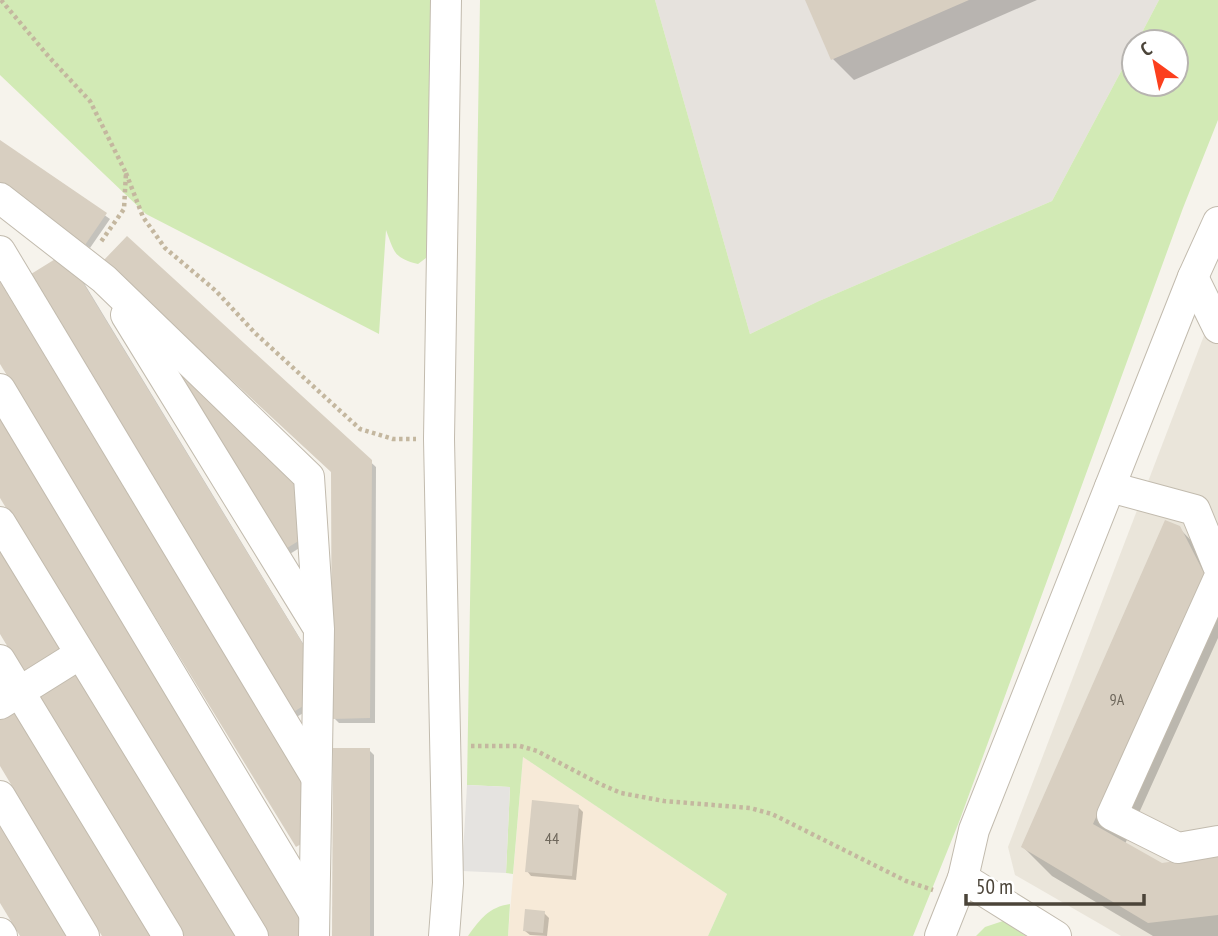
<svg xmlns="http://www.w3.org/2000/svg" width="1218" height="936" viewBox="0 0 1218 936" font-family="'PT Sans Narrow',sans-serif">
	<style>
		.residential { fill: #eae5da }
		.commercial { fill: #f7ead8 }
		.industrial { fill: #e6e2dd }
		.green { fill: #d2eab5 }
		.parking { fill: #e5e3e0 }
		.shadow { fill: #0003 }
		.building { fill: #d8cfc1 }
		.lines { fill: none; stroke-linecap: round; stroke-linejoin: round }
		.minor-casing { stroke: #c2bbae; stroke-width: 32 }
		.path { stroke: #c4b79f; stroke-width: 4.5; stroke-dasharray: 3.5 3.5; stroke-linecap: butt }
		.minor { stroke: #fff; stroke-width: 30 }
		.labels { text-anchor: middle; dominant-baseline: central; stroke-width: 5; stroke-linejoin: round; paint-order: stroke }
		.number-label { font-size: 16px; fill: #6e675b }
	</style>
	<rect width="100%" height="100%" fill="#f6f3ec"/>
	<path class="residential" d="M1218,299V936H1121L1015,875L1008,847Z"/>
	<path class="commercial" d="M523,757L727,894L708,936H508Z"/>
	<path class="industrial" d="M655,0H1159L1137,42H1134V47L1052,201L819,301L750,334Z"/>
	<g class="green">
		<path d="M0,0H438L430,255L418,264C393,258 394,251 386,230L379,334L146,214L0,75Z"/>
		<path d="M480,0H655L750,334L819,301L1052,201L1134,47V84H1176V42H1137L1159,0H1218V120L1183,208L959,822L913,936H708L727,894L523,757L513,874L506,873L510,787L467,785Z"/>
		<path d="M510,904L508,936H468C480,919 489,907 510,904Z"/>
		<path d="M1003,921L1026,936H976L985,927Z"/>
	</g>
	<path class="parking" d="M467,785L510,787L506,873L462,871Z"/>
	<g class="shadow">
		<path d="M807,0H1037L854,80L833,59Z"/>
		<path d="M0,141L110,219L90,248L0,182Z"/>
		<path d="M127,238L376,467L375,723H339L334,718L333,472Z"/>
		<path d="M70,260L313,660L312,708L293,719Z"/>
		<path d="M282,463L302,498L309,542L285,557Z"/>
		<path d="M1179,528L1208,558L1218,576V638L1125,844L1162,865L1218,856V936H1153L1052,876L1023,847Z"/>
		<path d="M369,750L374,755V936H334Z"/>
		<path d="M578,807L583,812L576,880L531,876L527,871Z"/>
		<path d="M544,913L549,918L547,936L530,935L525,931Z"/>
	</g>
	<g class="building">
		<path d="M805,0H969L831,60Z"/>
		<path d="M0,140L107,213L85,245L0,183Z"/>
		<path d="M127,236L372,460L370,718L332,719L331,472L103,261Z"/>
		<path d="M65,253L309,654L308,703L287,716L23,279Z"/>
		<path d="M0,268L309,780L313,837L296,847L0,364Z"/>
		<path d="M187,367L277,456L298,491L305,537L279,553L171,377Z"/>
		<path d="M0,401L311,936H265L0,498Z"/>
		<path d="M1165,520L1180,526L1205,575L1093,824L1162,863L1218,855V915L1148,923L1021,847Z"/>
		<path d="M0,537L70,653L27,679L0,634Z"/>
		<path d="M77,665L240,936H182L34,691Z"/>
		<path d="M19,702L159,936H102L0,766V713Z"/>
		<path d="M333,748H370V936H332Z"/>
		<path d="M532,800L579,805L572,876L525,872Z"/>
		<path d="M0,808L77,936H20L0,903Z"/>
		<path d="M525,909L545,911L543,933L523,931Z"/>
	</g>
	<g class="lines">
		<defs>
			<g id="minor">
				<path d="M0,198L104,279L309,477L319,629L314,936"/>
				<path d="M0,251L316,777"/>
				<path d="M1193,277L1218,328"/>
				<path d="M126,315L316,624"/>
				<path d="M0,389L314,913"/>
				<path d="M1110,487L1195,510L1218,566"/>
				<path d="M0,522L253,936"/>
				<path d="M1218,580L1112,815L1178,848L1218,841"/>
				<path d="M0,660L168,936"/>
				<path d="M0,704L80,654"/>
				<path d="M0,796L84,936"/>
				<path d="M963,878L1056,936"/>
				<path d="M0,933L2,936"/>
				<path d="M444,936L448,883L439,439L446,0"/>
				<path d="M940,936L963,878L974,830L1193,277L1218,222"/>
			</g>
		</defs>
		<use href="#minor" class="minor-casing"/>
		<g class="path">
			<path d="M1,0L49,57L90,101L126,173L124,209L100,243"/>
			<path d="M126,173L143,217L165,248L216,291L255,333L360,429L393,439H416"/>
			<path d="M471,746H520L537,751L600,784L621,793L664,801L750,808L772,814L906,881L933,890"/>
		</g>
		<use href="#minor" class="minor"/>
	</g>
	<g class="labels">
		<g class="number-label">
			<text x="1117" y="699">9А</text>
			<text x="552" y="838">44</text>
		</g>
	</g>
	<g transform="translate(1155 63) rotate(327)"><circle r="33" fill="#ffffff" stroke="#b7b4b0" stroke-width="2"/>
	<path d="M0-5L12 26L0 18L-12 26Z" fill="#fc3f1d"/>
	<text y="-10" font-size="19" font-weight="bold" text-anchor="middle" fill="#4b4439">С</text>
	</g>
	<path d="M966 894v10h178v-10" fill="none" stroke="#4b4439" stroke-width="3.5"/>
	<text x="976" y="894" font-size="21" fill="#4b4439" stroke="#ffffff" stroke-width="5" paint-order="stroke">50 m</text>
</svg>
